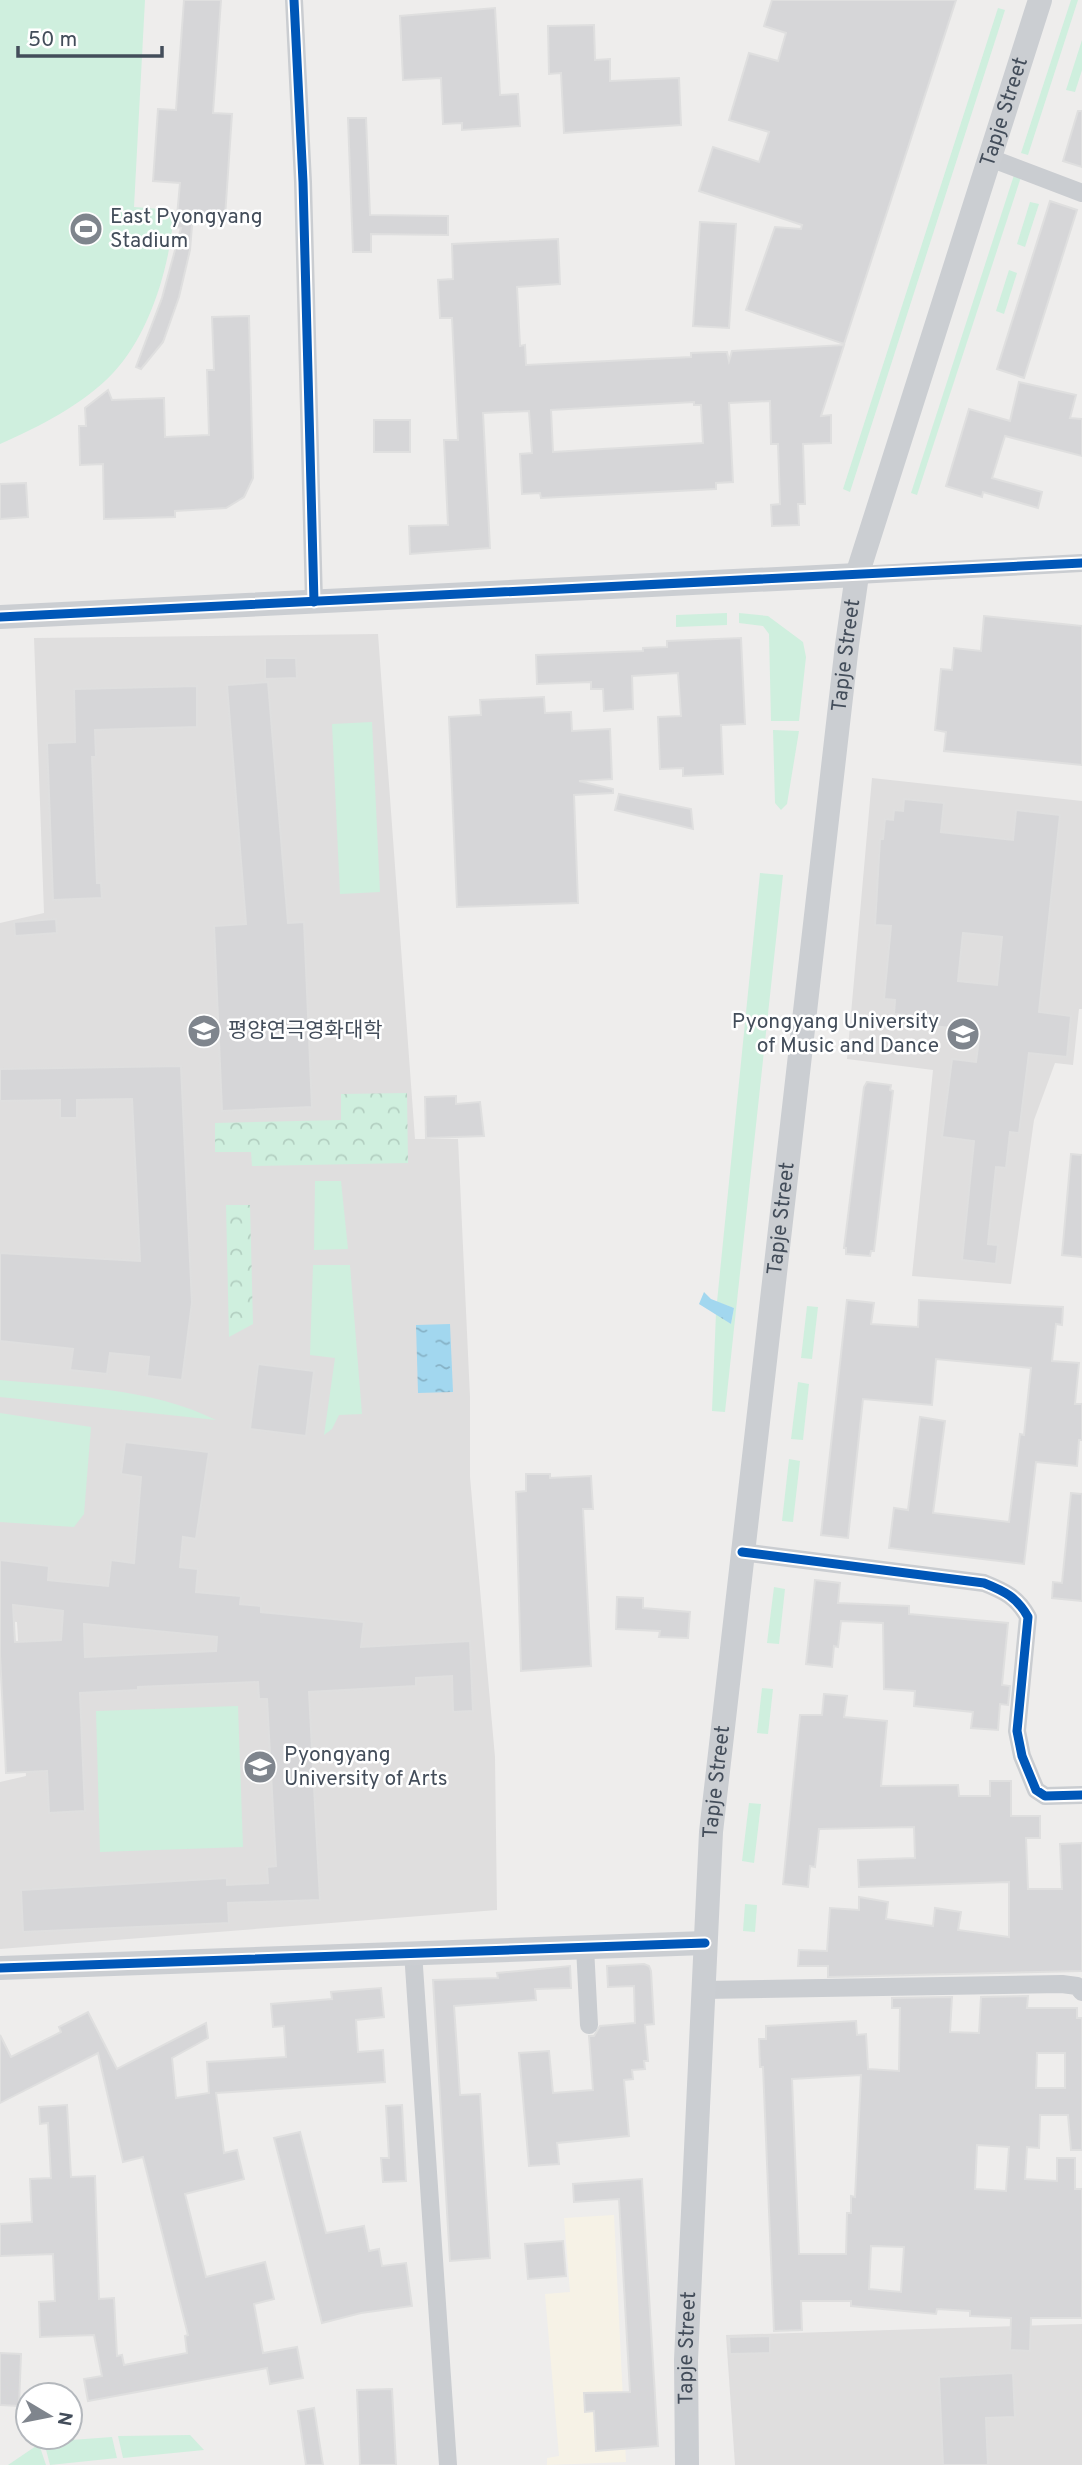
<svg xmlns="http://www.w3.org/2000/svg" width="1082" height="2465" viewBox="0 0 1082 2465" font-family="Overpass,'Noto Sans KR',sans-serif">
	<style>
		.commercial { fill: #f6f2e6 }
		.education { fill: #dfdede }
		.green { fill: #cfefde }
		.forest { fill: url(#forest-crowns) }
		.water { fill: url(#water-ripples) }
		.building { fill: #d6d6d8; stroke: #dfdfdf; stroke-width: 2; fill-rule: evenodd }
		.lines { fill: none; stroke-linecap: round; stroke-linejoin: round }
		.street { stroke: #cacdd1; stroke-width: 18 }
		.secondary { stroke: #cbced2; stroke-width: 24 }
		.cycleway-casing { stroke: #fff; stroke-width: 13 }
		.cycleway { stroke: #0057b8; stroke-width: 9 }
		.labels { text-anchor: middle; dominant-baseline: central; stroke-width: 5; stroke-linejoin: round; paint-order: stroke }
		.street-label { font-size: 21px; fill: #434d5a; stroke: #fff }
		.poi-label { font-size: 21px; fill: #434d5a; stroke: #fff; text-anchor: start }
	</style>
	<defs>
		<pattern id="forest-crowns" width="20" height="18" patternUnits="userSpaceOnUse" patternTransform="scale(1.75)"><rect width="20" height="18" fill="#cfefde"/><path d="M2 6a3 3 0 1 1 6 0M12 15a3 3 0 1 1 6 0" fill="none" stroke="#b3cfc1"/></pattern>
		<pattern id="water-ripples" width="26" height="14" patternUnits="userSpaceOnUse" patternTransform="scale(1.75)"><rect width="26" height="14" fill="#a2d7ef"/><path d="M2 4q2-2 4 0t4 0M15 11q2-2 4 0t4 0" fill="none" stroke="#86b1c5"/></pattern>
	</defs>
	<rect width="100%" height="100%" fill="#eeedec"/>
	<path class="commercial" d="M614,2215L626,2462L547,2465V2458L559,2456L545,2294L570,2292L564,2218Z"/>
	<g class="education">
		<path d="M378,634L415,1139H458L470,1397V1477L495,1757L497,1910L0,1949V1782L26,1776L17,1622L0,1620V923L44,913L34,638Z"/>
		<path d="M872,778L1082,801V1009H1079L1073,1065L1055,1063L1034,1120L1011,1284L912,1276L933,1070L847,1059Z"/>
		<path d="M1082,2324V2465H735L726,2335Z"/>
	</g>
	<g class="green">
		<path d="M0,0H145L134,207L174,210C171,262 151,333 113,373C84,404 39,427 0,444Z"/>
		<path d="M1071,0H1078L1028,155L1021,153Z"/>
		<path d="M998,8L1005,10L850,492L843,489Z"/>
		<path d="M1082,40V70L1075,92L1066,90Z"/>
		<path d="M1015,172L1022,174L917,495L911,493Z"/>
		<path d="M1030,202L1039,204L1025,247L1017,244Z"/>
		<path d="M1009,270L1017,273L1004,314L996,311Z"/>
		<path d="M727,613V625L676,627V615Z"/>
		<path d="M739,613L768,616L803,642L806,657L799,721H771L769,634L763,626L739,623Z"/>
		<path d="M372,722L380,892L340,894L332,724Z"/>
		<path d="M773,730L799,731L787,804L781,810L775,803Z"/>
		<path d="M760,873L783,875L725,1412L712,1411L716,1313L731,1324L734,1308L717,1302Z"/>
		<path d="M315,1181H341L348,1249L314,1250Z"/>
		<path d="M313,1265H350L362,1414L339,1415L332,1429L324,1435L335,1358L310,1355Z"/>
		<path d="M807,1306L818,1307L812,1359L801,1358Z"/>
		<path d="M0,1380C72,1387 149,1387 216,1420L0,1397Z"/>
		<path d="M798,1382L809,1384L803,1440L791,1439Z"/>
		<path d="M0,1413L91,1427L84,1514L74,1527L0,1522Z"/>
		<path d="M789,1459L800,1461L793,1522L782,1521Z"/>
		<path d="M774,1587L785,1589L779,1644L767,1643Z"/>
		<path d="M762,1688L773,1689L768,1734L757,1733Z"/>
		<path d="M238,1706L243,1847L100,1852L96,1711Z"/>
		<path d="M749,1803L761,1804L754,1863L742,1861Z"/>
		<path d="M745,1904L757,1905L755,1932L743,1931Z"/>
		<path d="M190,2435L204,2450L123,2458L118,2436Z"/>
		<path d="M112,2437L117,2458L50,2465L44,2442Z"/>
		<path d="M39,2444L46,2465H8Z"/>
	</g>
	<g class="forest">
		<path d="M407,1093L408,1163L252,1166L251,1152H215V1123L341,1120V1094Z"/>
		<path d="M226,1205H250L253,1324L229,1337Z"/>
	</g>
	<g class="water">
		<path d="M704,1292L711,1299L734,1308L731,1324L699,1304Z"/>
		<path d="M450,1324L453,1392L418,1393L416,1325Z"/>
	</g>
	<g class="building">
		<path d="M184,0H221L213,113L232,114L225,217L193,214L190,250L179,297L163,342L141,369L136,367L162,298L181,228L176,227L180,183L153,181L158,109L176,110Z"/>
		<path d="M772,0H956L844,344L746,310L775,227L801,229L802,225L699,191L713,147L759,162L769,132L729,120L749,53L778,61L786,33L764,26Z"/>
		<path d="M495,8L500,95L518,94L520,126L462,130V123L443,124L441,78L403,80L400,16Z"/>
		<path d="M594,25L595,60L610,59V81L679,78L681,125L564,133L561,73L549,74L548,26Z"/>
		<path d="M1078,111H1082V167L1063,161Z"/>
		<path d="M348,118H366L370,215L448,216V235L371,234V252H353Z"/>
		<path d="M1050,201L1077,210L1024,378L997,369Z"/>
		<path d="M700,222L736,224L729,328L693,326Z"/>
		<path d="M558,239L560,284L517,287L520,346L525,345L526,365L691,357V353L719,352H727L729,361L732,351L844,345L821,416L831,415V443L803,444L805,504H798L799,525L772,526L771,505L780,504L778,444H771L770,401L729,403L733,482L716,483V489L541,498L540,493L522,494L520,454L532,453L529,411L483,413L490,548L410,554L409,526L448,525L444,440H458L452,318H440L438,280L453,279L452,244ZM694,402V405H701L703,443L553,452L551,410Z"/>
		<path d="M249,316L253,478L244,497L226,508L175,511V517L104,519L103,464L80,465L79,426H86L85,408L108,390L112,400L164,398L165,437L209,435L207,370H214L212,317Z"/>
		<path d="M1019,382L1076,395L1070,418L1082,419V456L1005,436L992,478L1042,492L1038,508L983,492L982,497L946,486L969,409L1010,421Z"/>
		<rect x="374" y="420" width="36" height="32"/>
		<path d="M26,483L28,517L0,519V484Z"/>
		<path d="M984,616L1082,626V765L944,751L946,732L935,730L941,669L952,670L954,648L981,651Z"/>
		<path d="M741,638L745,724L721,725L723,774L683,776V768L660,769L658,717L681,716L678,673L632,676L633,709L604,711L603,689H591V682L537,684L536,655L643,651V648L667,647V641Z"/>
		<path d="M265,658H296L297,678L265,679Z"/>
		<path d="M268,682L288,923L304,922L312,1107L222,1111L214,926L246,924L227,685Z"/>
		<path d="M197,686V727L95,730L96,757H92L97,883H101L102,898L53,900L47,743L75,742L74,689Z"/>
		<path d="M544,697L545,713L571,712L572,731L610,729L612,779L579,781L613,789V793L574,795L578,903L457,907L449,717L481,715L480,700Z"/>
		<path d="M619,794L691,809L693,829L615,810Z"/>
		<path d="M904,799L944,803L941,832L1013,840L1016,810L1060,815L1039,1012L1071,1016L1067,1057L1029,1053L1019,1133L1010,1132L1006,1168L996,1167L988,1244L998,1245L996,1264L962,1260L974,1141L942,1137L952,1059L976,1062L980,1031L903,1023L904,1015L894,1014L895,1000L884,999L891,926L875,925L880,839H883L885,819L893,820L894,810L903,811ZM963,933L1002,937L997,985L958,981Z"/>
		<path d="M56,919L57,933L15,936L14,922Z"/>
		<path d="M181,1066L192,1303L182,1380L147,1376L149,1357L110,1353L107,1374L70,1370L73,1349L0,1341V1253L140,1261L132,1099L77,1100V1118H60V1100L0,1101V1069Z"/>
		<path d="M867,1082L891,1085L890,1090L893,1091L874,1251H871L870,1256L846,1254V1248H844L864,1087Z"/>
		<path d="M456,1096V1104L480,1102L484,1136L426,1138L425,1097Z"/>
		<path d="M1071,1154L1082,1155V1257L1062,1255Z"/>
		<path d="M847,1300L874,1303L871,1324L918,1327L919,1300L1063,1307L1062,1325L1056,1324L1052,1361L1079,1363L1075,1404H1082V1440H1079L1077,1466L1036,1462L1024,1564L889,1548L894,1508L908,1510L920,1417L945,1421L933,1513L1009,1522L1020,1434L1024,1435L1031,1368L936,1359L932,1405L863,1399L848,1538L821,1535Z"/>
		<path d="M258,1364L314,1371L306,1436L250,1429Z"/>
		<path d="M125,1442L209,1452L196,1539L183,1537L180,1567L198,1569L196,1592L241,1596L240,1604L261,1606V1612L364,1622L361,1647L470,1641L473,1711L453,1712L452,1676L416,1678V1686L309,1692L320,1900L228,1903L229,1923L23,1932L21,1890L227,1878V1885L268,1883L267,1867L276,1866L267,1699H259L258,1682L138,1687V1690L80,1693L85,1811L49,1813L47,1771L6,1773L0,1655V1560L49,1566L48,1580L108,1586L111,1560L134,1563L141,1477L121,1474ZM13,1605L63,1611L61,1640L15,1642ZM84,1624L217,1637L216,1651L85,1657Z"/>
		<path d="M526,1474H550V1478L591,1476L593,1509H583L591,1666L521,1671L516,1492L526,1491Z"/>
		<path d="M1071,1493L1082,1494V1601L1052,1598L1053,1582L1062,1583Z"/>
		<path d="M815,1580L840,1583L838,1603L909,1606V1614L1008,1623L1002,1685L1010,1686L1008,1705L1000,1704L998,1730L971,1728L973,1712L914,1706L915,1691L884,1689L883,1623L841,1621L838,1647L834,1646L832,1667L806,1664Z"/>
		<path d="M617,1597L643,1598V1608L690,1612L688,1638L659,1637L660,1631L616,1629Z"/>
		<path d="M824,1694L847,1696L844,1717L887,1721L881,1786L958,1785L959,1796H990V1781H1011V1816H1040V1838H1026L1028,1889H1062L1060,1844L1082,1843V1971L828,1977V1966H798L799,1950L827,1951L830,1908L859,1910V1897L888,1902L886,1919L933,1926L935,1908L961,1912L958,1930L1009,1937V1882L859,1887L858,1860L915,1858L914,1827L819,1829L815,1867L810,1866L808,1887L783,1884L800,1715H822Z"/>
		<path d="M644,1964L649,1966L651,1971L654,2024L645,2025L648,2061H644L645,2069L632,2070L633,2079L624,2080L629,2136L557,2143L559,2164L529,2166L519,2053L549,2051L553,2093L593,2090L589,2036H594L600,2026L635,2023L634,1986L608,1987L607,1966Z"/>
		<path d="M570,1966L571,1988L535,1989L536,2000L454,2006L460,2095L480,2094L490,2258L450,2261L433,1980L498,1978L497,1973Z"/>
		<path d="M381,1988L384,2017L356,2020L358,2052L383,2050L385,2082L216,2093L224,2153L237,2150L244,2179L185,2194L206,2277L265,2262L274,2299L254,2304L263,2353L297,2347L303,2378L270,2384L267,2368L88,2401L84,2379L102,2376L94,2335L40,2337L39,2302L55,2301L53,2254L0,2256V2224L32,2222L30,2179L51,2178L48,2123L40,2124L39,2107L67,2105L71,2177L95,2176L99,2299L114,2298L117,2356L122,2355L124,2365L187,2353L185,2336L188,2335L143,2157L123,2162L98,2053L0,2103V2035L11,2057L61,2032L59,2027L88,2012L117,2069L206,2023L208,2038L172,2058L176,2098L209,2093L207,2062L286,2057L284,2026L273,2027L271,2004L332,1999L331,1992Z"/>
		<path d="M1028,1996L1027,2008H1077V2018H1082V2150H1071L1068,2115H1040L1039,2148L1027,2147L1025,2179L1057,2181V2158H1075V2189H1082V2318H1031L1030,2351L1010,2350L1011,2318L970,2316V2311L937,2309L936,2314L851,2306V2301H801L802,2330L774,2331L763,2067H760L759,2039H766V2026L856,2021L857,2035L866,2034L868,2069L899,2071L900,2008H892V1998L952,1997L950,2032L979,2033L981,1997ZM1037,2053H1065V2088H1036ZM861,2075L855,2197L851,2196V2213H847L846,2254H799L792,2079ZM977,2145L1009,2147L1006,2191L975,2189ZM871,2246L904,2247L901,2292L869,2289Z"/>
		<path d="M402,2105L406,2181L383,2182L381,2158H389L386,2106Z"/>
		<path d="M300,2132L326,2233L364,2226L369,2251L379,2249L382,2266L406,2263L412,2306L361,2313L322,2323L274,2138Z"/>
		<path d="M642,2179L658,2446L596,2451L594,2411L585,2412L584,2393L630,2392L619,2199L574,2202L573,2184Z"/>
		<path d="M563,2241L566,2276L528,2279L525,2244Z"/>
		<path d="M770,2336V2353L730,2354L729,2337Z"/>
		<path d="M0,2353L21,2354L19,2406L0,2405Z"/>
		<path d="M1013,2373L1015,2417L986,2418L988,2465H943L939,2377Z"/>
		<path d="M392,2389L396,2465H360L357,2390Z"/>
		<path d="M314,2408L323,2465H306L298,2411Z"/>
	</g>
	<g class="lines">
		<g class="street">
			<path d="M294,0L303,182L314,602"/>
			<path d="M990,158L1082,193"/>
			<path d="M857,575L1082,563"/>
			<path d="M742,1552L984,1583C1004,1591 1017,1597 1028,1617L1017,1731L1022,1756L1036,1790L1045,1796L1082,1795"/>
			<path d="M585,1947L589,2025"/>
			<path d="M413,1952L448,2465"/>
			<path d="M703,1990L1062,1984L1077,1986L1082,1992"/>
		</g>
		<g class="secondary">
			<path d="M0,617L857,575"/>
			<path d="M0,1968L705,1943"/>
			<path id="s1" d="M687,2465L686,2360L711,1832L847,645L857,575L1040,0"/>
		</g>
		<defs>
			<g id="cycleway">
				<path d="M294,0L303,182L314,602"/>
				<path d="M0,617L1082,563"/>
				<path d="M742,1552L984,1583C1004,1591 1017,1597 1028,1617L1017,1731L1022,1756L1036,1790L1045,1796L1082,1795"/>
				<path d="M0,1968L705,1943"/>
			</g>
		</defs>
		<use href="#cycleway" class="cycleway-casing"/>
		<use href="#cycleway" class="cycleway"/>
	</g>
	<defs>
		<symbol id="stadium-disc" viewBox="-11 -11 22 22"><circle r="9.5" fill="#7f858d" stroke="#fff"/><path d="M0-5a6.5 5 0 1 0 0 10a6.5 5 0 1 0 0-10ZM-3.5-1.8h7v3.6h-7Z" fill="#fff"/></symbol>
		<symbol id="university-disc" viewBox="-11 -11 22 22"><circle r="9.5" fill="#7f858d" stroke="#fff"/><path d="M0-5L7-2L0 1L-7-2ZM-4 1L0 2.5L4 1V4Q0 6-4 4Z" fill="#fff"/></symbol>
	</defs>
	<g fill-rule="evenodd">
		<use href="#stadium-disc" x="67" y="210" width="38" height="38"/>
		<use href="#university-disc" x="185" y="1012" width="38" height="38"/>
		<use href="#university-disc" x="944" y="1015" width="38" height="38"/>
		<use href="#university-disc" x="241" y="1748" width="38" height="38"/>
	</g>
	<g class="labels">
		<g class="street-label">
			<text stroke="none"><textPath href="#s1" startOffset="2385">Tapje Street</textPath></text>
			<text stroke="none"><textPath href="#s1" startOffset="1818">Tapje Street</textPath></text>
			<text stroke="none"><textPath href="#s1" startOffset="1251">Tapje Street</textPath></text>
			<text stroke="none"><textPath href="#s1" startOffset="684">Tapje Street</textPath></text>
			<text stroke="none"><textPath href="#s1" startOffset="117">Tapje Street</textPath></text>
		</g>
		<g class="poi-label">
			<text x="110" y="217">East Pyongyang<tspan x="110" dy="24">Stadium</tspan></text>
			<text x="939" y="1022" text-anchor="end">Pyongyang University<tspan x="939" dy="24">of Music and Dance</tspan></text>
			<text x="228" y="1031">평양연극영화대학</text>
			<text x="284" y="1755">Pyongyang<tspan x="284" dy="24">University of Arts</tspan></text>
		</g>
	</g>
	<g transform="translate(49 2416) rotate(100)"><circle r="33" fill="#ffffff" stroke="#b4b8bd" stroke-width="2"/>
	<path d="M0-5L12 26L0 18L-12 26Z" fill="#7f858d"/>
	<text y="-10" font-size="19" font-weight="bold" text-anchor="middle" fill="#434d5a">N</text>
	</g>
	<path d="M18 46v10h144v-10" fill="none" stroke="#434d5a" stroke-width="3.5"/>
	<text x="28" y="46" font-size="21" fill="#434d5a" stroke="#ffffff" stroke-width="5" paint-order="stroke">50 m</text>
</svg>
